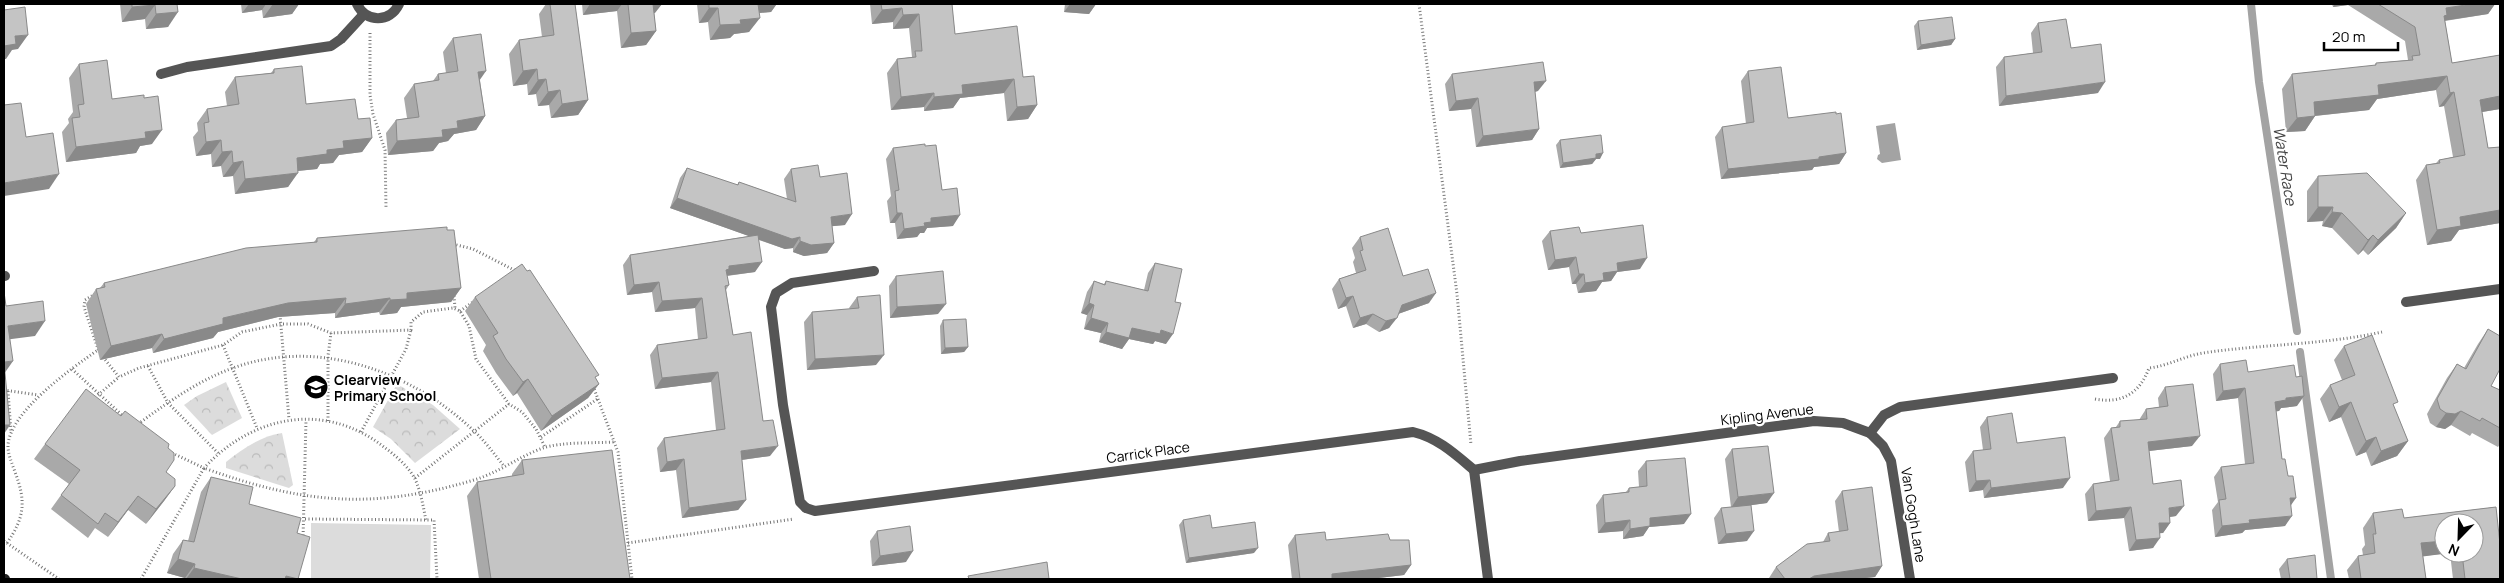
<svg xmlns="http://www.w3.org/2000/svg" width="2504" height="583" viewBox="0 0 2504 583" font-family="Manrope,sans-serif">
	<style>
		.park { fill: url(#park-crowns) }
		.pitch { fill: #dcdcdc }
		.water { fill: #a3a3a3 }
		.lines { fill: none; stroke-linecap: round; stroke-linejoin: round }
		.stream { stroke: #a3a3a3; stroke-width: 8 }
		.path { stroke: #777; stroke-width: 3; stroke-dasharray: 1 2.5; stroke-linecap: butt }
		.lane { stroke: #555; stroke-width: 10 }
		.street { stroke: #555; stroke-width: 10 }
		.secondary { stroke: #222; stroke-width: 10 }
		.wall { fill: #a9a9a9; fill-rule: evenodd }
		.shaded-wall { fill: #898989 }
		.building { fill: #c4c4c4; stroke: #898989 }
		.labels { text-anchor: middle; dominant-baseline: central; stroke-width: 4.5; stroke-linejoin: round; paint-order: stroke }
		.poi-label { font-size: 14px; font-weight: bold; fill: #000; stroke: #fff; text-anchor: start }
		.street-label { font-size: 14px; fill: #000; stroke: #fff }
		.water-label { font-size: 15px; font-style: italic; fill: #444; stroke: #fff }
	</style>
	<defs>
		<pattern id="park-crowns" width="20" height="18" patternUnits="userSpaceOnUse" patternTransform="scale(1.25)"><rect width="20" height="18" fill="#dcdcdc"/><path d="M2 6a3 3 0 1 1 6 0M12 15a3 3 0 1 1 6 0" fill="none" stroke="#bbb"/></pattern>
	</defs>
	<rect width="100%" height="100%" fill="#fff"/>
	<g class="park">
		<path d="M226,382L242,418L212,435L184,405L197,396Z"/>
		<path d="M397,384L433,405L460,429L415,463L391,439L373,427Z"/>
		<path d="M282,433L292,480L293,485L289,488L226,468V462C242,449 261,436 282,433Z"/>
	</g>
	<path class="pitch" d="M311,523L431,525L430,579H311Z"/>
	<path class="water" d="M1895,123L1901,160L1882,163L1877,159L1878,155L1880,154L1876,126Z"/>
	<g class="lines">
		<g class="stream">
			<path d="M2251,4L2259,82L2297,331"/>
			<path d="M2300,352L2331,579"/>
		</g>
		<g class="path">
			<path d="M1419,4L1457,294L1471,445"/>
			<path d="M370,33V95L373,114L385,150L386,208"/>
			<path d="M453,244L473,249L516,271"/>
			<path d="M95,294L85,300L84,307L99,352"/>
			<path d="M454,296L455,308"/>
			<path d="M460,311L473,302"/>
			<path d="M280,315L289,419"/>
			<path d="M223,345L257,428"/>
			<path d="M103,357L119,377L139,368L223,345L242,332L281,324H308L331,333L411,330V322L423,312L453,308L460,311L469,326L476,359L509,404L522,412L536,429L545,447"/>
			<path d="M148,366L168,403L218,453"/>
			<path d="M72,369L123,416"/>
			<path d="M593,386L618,452L632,579"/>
			<path d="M4,390L38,395"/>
			<path d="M8,391L11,432"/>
			<path d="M98,395L119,377"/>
			<path d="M2095,399C2122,404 2140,393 2149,368C2168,366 2184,356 2203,353C2263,344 2323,345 2382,332"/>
			<path d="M328,421V356L331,333"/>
			<path d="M138,424C167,403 199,380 233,368C318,337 411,371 474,431C485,441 494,454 504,466"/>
			<path d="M361,432L406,349L411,330"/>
			<path d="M541,437L599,398"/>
			<path d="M172,453L204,468C253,415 325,401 384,447C395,455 409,467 415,479C421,492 423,506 426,520"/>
			<path d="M415,478L509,404"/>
			<path d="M305,519L434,520L437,579"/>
			<path d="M303,539L306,420"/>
			<path d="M4,541L59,579"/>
			<path d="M7,543C25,517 26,501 15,472C12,463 8,455 8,446C9,412 72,368 98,350"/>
			<path d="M628,543L794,519"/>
			<path d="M141,579L204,468C303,504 373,510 474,480C498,473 520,456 543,448C560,442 596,443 615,442"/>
		</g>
		<g class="lane">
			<path d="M4,276H5"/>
			<path d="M806,508L800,502L783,405L771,307L776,293L792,283L874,271"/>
		</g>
		<g class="street">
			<path d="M357,4C366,23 390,23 399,4"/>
			<path d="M161,74L187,67L331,46L341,39L364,14"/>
			<path d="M2406,302L2500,289"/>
			<path d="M1870,433L1883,446L1891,461L1910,579"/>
			<path d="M1474,470L1520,461L1814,421L1843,423L1870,433L1884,415L1900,407L2113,378"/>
			<path d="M1474,470L1488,579"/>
			<path d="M806,508L815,511L1413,432C1438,438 1455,454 1474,470"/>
		</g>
		<path class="secondary" d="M4,579H5"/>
	</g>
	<g class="wall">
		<path d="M120,4H177L168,27L146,29L145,19L122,22Z"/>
		<path d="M241,4H299L292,14L263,18L262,10L242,13Z"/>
		<path d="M546,4H575L588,100L578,115L551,118L549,105L538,106L536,94L528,95L527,84L513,86L509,54L519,40L542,37L539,14Z"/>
		<path d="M582,4H662L654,13L656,31L646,45L621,48L617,11L583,15Z"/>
		<path d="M697,4H785L776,5L771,12L759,13L749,32L734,34L730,38L710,40L708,22L699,23Z"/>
		<path d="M870,4H952L955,34L1023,77L1037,105L1028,119L1007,121L1004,93L960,98L953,108L924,111V107L891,110L887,73L897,59L912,57L909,28L893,29V22L872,24Z"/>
		<path d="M1065,4H1096L1089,14L1064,12Z"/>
		<path d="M2332,4H2495L2488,14L2445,21L2452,63L2500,55V109L2482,112L2488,148L2500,147V223L2459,230L2451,241L2427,245L2416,180L2426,165L2436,163L2439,160L2453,157L2444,106L2439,107L2436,90L2377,99L2369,110L2315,116L2305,131L2286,132L2282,89L2292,74L2374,66L2376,63L2408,60L2405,41L2348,5L2333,7Z"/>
		<path d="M1918,21L1955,39L1951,45L1917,50L1914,26Z"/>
		<path d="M2038,23L2071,48L2098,93L1999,106L1996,67L2004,57L2033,53L2031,33Z"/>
		<path d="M453,38L480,80L485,116L476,130L454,134L448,141L439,143L433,151L388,155L386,133L396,120L407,118L404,98L414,84L433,81L438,74L446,73L443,52Z"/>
		<path d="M79,64L112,99L152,144L140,146L136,153L66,162L62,132L69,123L68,119L73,112L69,78Z"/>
		<path d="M274,69L306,104L358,119L372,138L362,152L339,155L333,163L320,164L317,169L298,171L288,187L235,194L233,176L223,177L221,166L212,167L211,154L196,156L193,137L198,131L197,123L207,109L227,106L225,92L235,77L271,73Z"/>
		<path d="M1748,71L1788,118L1846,153L1839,164L1814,167L1812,170L1721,179L1715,137L1722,127L1746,124L1741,81Z"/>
		<path d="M1452,74L1538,91L1535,92L1539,129L1532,140L1476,147L1471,109L1449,111L1445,84Z"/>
		<path d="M1560,140L1600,159H1596L1592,164L1560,168L1556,145Z"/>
		<path d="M925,146L942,190L953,226L927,228L924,233H920L917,237L897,239L895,223H890L887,201L891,196L886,159L893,148Z"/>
		<path d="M687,168L737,185L739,182L787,199L784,179L791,169L820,177L845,225L832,226L834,243L827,253L804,256L793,252V248L785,249L759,240L755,272L727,276L729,285L726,290L733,335L763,421L770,456L742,460L746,500L738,510L682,518L676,470L660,472L657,448L664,438L716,430L711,382L655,389L650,355L657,345L698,339L695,308L655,312L652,292L627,295L623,265L630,255L749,236L670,208L680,178Z"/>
		<path d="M2318,176L2406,213L2396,228L2368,255L2363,250L2358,255L2332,228L2322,226L2323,221L2307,222V191Z"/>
		<path d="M447,230L461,288L451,302L401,307L397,313L380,315L379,312L335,318V313L278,317L218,332L213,338L153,353L152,348L100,360L86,304L96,289L100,288L104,283L314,242L317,238Z"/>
		<path d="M1550,231L1581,233L1640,269L1617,272L1611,281L1602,282L1596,291L1578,293L1576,284H1572L1569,267L1548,270L1542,241Z"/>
		<path d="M1360,237L1403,276L1429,303L1398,314L1389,328L1379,332L1366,324L1353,328L1346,306L1338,309L1332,289L1339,279L1356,273L1353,262L1355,258L1352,248Z"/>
		<path d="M1155,263L1166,344L1155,341L1153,344L1129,339L1122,349L1099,342L1101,333L1084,329L1087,315L1081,313L1087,292L1094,281L1104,284L1106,281L1144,290L1148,273Z"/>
		<path d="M896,276L938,314L890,318L889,286Z"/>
		<path d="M475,297L596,379L599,384L588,398L541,431L517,393L513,396L496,373L483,351L486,345L465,311Z"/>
		<path d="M857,297L876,365L807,370L804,322L812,312L850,309L849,308Z"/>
		<path d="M943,320L968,347L964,352L941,354L940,326Z"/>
		<path d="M2488,329L2491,386L2500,390V444L2498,447L2472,433L2470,436L2451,425L2445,429L2436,427L2430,423L2427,414L2447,378L2457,364L2464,368L2478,344Z"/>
		<path d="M2344,346L2394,407L2408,441L2397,456L2371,466L2366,452L2356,456L2341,417L2329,422L2320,399L2330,385L2342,380L2334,360Z"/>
		<path d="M2220,364L2248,372L2297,406L2281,408L2279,411H2276L2282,459L2291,504L2285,526L2245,530L2242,533L2215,537L2212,510L2218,502L2214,477L2221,467L2245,464L2238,398L2216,401L2213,374Z"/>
		<path d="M2165,387L2192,446L2149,451L2153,484L2176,516L2170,517V523L2163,533H2160L2153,548L2129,551L2124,518L2088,521L2085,494L2093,484L2110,481L2104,438L2111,428L2116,427L2120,421L2139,420L2146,409L2159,407L2158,398Z"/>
		<path d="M121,416L168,448L166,472L175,486L164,501L146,524L128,510L108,537L95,528L88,538L51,509L69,484L34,459L45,444Z"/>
		<path d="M1987,417L2017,443L2063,488L1984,498L1983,490L1969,492L1965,462L1973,451L1983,450L1980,427Z"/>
		<path d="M1732,449L1767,503L1751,505L1747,541L1718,544L1714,518L1721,508L1731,507L1725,459Z"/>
		<path d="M522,460L630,579H479L467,496L477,482L512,476V474Z"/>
		<path d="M1646,461L1684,524L1649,527L1643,536L1623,539V531L1598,533L1596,505L1603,495L1626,492L1629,488L1639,487L1638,471Z"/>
		<path d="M211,477L249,504L297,533L298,579H185V578L167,573L173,554L183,540L188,541L201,492Z"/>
		<path d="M1842,491L1882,566L1875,577L1857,579H1770L1769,578L1776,567L1823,542L1828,533L1839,532L1835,501Z"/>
		<path d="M2496,507L2500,579H2453L2450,553L2423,556L2426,579H2349L2347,570L2358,556L2363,555L2362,549L2365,545L2363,528L2373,513L2404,518ZM2474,523V553H2444Z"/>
		<path d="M1183,520L1212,528L1254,553L1186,563L1179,525Z"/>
		<path d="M877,531L906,562L872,566L870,541Z"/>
		<path d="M1295,535L1326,540H1390L1411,565L1404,575L1370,579H1292L1288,545Z"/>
		<path d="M2287,559L2317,579H2281L2279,569Z"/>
	</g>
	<g class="shaded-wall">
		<path d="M249,4H266L262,10L242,13Z"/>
		<path d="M273,4H299L292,14L263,18Z"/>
		<path d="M590,4H622L617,11L583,15Z"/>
		<path d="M650,4H662L655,13L643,15Z"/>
		<path d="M755,4H785L776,5L771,12L748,14Z"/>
		<path d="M1070,4H1096L1089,14L1064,12Z"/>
		<path d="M2335,4H2349L2348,5L2333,7Z"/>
		<path d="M2472,4H2495L2488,14L2442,21L2446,8Z"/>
		<path d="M155,5L145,19L122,22L132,7Z"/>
		<path d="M709,8H718L708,22L699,23Z"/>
		<path d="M902,8L893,22L872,24L882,10Z"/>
		<path d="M178,12L168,27L146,29L156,14Z"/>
		<path d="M919,14L909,28L893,29L903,15Z"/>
		<path d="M760,18L749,32L734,34L730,38L710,40L720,25L740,20Z"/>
		<path d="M656,31L646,45L621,48L631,33Z"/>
		<path d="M28,35L18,49L12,50L6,59H4V46L15,36Z"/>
		<path d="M1955,39L1951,45L1917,50L1921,45Z"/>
		<path d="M537,69L527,84L513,86L523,71Z"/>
		<path d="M486,71L477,84L478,72Z"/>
		<path d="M2447,76L2436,90L2377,99L2369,110L2304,117L2314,102L2378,85Z"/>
		<path d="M546,79L536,94L528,95L538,80Z"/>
		<path d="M1014,79L1004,93L960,98L953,108L924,111L934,97L962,85Z"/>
		<path d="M1546,81L1538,91L1527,93L1534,82Z"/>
		<path d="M2105,82L2098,93L1999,106L2006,96Z"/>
		<path d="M560,90L549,105L538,106L548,92Z"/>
		<path d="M2454,92L2444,106L2439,107L2450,93Z"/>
		<path d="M934,93L924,107L891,110L901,97Z"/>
		<path d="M2500,96V109L2470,114L2480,100Z"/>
		<path d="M1478,98L1471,109L1449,111L1456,101Z"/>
		<path d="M588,100L578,115L551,118L562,104Z"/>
		<path d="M1037,105L1028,119L1007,121L1017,107Z"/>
		<path d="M485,116L476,130L454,134L448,141L439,143L433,151L388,155L397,141L442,130L457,121Z"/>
		<path d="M2315,116L2305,131L2286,132L2297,118Z"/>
		<path d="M1539,129L1532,140L1476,147L1483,136Z"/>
		<path d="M162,130L152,144L140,146L136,153L66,162L76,147L145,132Z"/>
		<path d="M372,138L362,152L339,155L333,163L320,164L317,169L286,172L297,158L327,150L343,141Z"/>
		<path d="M221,140L211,154L196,156L206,142Z"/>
		<path d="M232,151L221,166L212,167L222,152Z"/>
		<path d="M1603,153L1600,159H1596L1592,164L1560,168L1563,163L1596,154Z"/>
		<path d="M1846,153L1839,164L1814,167L1812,170L1721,179L1728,169Z"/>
		<path d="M243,161L233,176L223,177L233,163Z"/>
		<path d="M298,173L288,187L235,194L245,179Z"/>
		<path d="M59,174L49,189L4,196V183Z"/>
		<path d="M677,198L800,237L793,248L785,249L670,208Z"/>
		<path d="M2318,207H2333L2323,221L2307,222Z"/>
		<path d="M2500,210V223L2459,230L2451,241L2427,245L2437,230L2460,217Z"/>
		<path d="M2332,212L2342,213L2332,228L2322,226Z"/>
		<path d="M897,213H902L895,223H890Z"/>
		<path d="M2406,213L2396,228L2368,255L2378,240Z"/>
		<path d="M852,214L845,225L824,227L831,217Z"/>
		<path d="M960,215L953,226L927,228L924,233H920L917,237L897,239L904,229L924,223L931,218Z"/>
		<path d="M2373,235L2363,250L2358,255L2368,240Z"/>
		<path d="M800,241L834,243L827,253L804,256L793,252Z"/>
		<path d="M1576,257L1569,267L1548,270L1555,260Z"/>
		<path d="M1647,258L1640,269L1617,272L1611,281L1602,282L1596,291L1578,293L1585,283L1603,273L1617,263Z"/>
		<path d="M762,262L755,272L724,276L719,280L729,266Z"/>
		<path d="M1579,274H1584L1576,284H1572Z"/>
		<path d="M659,282L652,292L627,295L634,285Z"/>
		<path d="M461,288L451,302L401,307L397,313L380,315L390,300L407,293Z"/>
		<path d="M1436,293L1429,303L1395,315L1402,305Z"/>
		<path d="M1353,296L1346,306L1338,309L1346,298Z"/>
		<path d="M346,298L335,313L278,317L218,332L213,338L153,353L164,339L223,318L288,303Z"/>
		<path d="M390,298L379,312L335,318L345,304Z"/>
		<path d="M702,298L695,308L655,312L662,301Z"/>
		<path d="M1089,303L1094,305L1087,315L1081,313Z"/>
		<path d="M946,304L938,314L890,318L897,307Z"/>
		<path d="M1373,314L1366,324L1353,328L1360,318Z"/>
		<path d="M1091,318L1108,323L1101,333L1084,329Z"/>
		<path d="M1397,318L1389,328L1379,332L1386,321Z"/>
		<path d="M45,321L35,336L4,340L8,326Z"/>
		<path d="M1132,328L1161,330L1173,334L1166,344L1155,341L1153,344L1129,339L1122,349L1099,342L1106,332Z"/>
		<path d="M162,334L152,348L100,360L111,346Z"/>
		<path d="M968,347L964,352L941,354L945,348Z"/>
		<path d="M884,355L876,365L807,370L815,359Z"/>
		<path d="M13,361L4,374V362Z"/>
		<path d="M718,372L711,382L655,389L662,378Z"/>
		<path d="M528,379L517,393L513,396L523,382Z"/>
		<path d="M599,384L588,398L541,431L552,416Z"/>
		<path d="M2245,388L2238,398L2216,401L2223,391Z"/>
		<path d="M2304,396L2297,406L2281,408L2279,411L2268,413L2275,402L2286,398Z"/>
		<path d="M2351,402L2341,417L2329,422L2339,407Z"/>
		<path d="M2461,411L2451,425L2445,429L2436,427L2446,413Z"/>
		<path d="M4,425H10L4,434Z"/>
		<path d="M2200,436L2192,446L2140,452L2148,442Z"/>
		<path d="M2376,437L2366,452L2356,456L2366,441Z"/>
		<path d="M2408,441L2397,456L2371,466L2381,451Z"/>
		<path d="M778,446L770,456L733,461L741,451Z"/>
		<path d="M684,459L676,470L660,472L667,462Z"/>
		<path d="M2070,478L2063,488L1984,498L1991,488Z"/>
		<path d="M1990,480L1983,490L1969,492L1976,481Z"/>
		<path d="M175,486L164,501L146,524L156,509Z"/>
		<path d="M1774,493L1767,503L1731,508L1738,497Z"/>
		<path d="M138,496L128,510L108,537L118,522Z"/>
		<path d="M2290,498H2296L2289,508Z"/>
		<path d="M746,500L738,510L682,518L689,508Z"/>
		<path d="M2184,506L2176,516L2162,518L2169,508Z"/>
		<path d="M2131,507L2124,518L2088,521L2096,511Z"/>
		<path d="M1691,514L1684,524L1649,527L1643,536L1623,539L1630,529L1650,518Z"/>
		<path d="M2292,516L2285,526L2245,530L2242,533L2215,537L2222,526L2249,520Z"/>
		<path d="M1630,520L1623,531L1598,533L1605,523Z"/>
		<path d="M2159,523H2170L2163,533L2151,534Z"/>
		<path d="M1754,531L1747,541L1718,544L1726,534Z"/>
		<path d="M2160,538L2153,548L2129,551L2136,540Z"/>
		<path d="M2444,541V553H2450L2411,558L2421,543Z"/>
		<path d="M1258,548L1254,553L1186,563L1189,558Z"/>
		<path d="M913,551L906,562L872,566L880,556Z"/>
		<path d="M178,559L195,564L185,578L167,573Z"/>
		<path d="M1411,565L1404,575L1370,579H1329L1332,574Z"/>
		<path d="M1882,566L1875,577L1857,579H1809L1814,576Z"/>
		<path d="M194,568L242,579H186Z"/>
		<path d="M286,576L296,579H284Z"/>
	</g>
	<g class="building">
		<path d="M132,4H177L178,12L156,14L155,5L132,7Z"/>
		<path d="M550,4H575L588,100L562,104L560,90L548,92L546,79L538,80L537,69L523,71L519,40L554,35Z"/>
		<path d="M628,4H653L656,31L631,33Z"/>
		<path d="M709,4H758L760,18L740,20L741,24L720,25L718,8H709Z"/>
		<path d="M881,4H952L955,34L1017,26L1023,77L1034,76L1037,105L1017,107L1014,79L962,85L963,94L934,97V93L901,97L897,59L916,57L915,51H922L919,14L903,15L902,8L882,10Z"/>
		<path d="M2378,4H2472L2446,8L2447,15L2444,16L2452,63L2500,55V96L2480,100L2488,148L2500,147V210L2460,217L2461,226L2437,230L2426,165L2440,163L2439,160L2465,155L2454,92L2450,93L2447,76L2378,85L2379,95L2314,102L2315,116L2297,118L2292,74L2376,65V63L2413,60L2412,56L2420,55L2415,27Z"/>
		<path d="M25,7L28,35L15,36L16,44L4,46V10Z"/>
		<path d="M1952,17L1955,39L1921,45L1918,21Z"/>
		<path d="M2066,19L2071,48L2101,44L2105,82L2006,96L2004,57L2042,52L2038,23Z"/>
		<path d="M481,34L486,71L478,72L485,116L457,121L458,128L442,130L443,137L397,141L396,120L419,117L414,84L439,80L438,74L458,71L453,38Z"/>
		<path d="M107,60L112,99L144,95V98L158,96L162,130L145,132L146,138L76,147L72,118L80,117L78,105L84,104L79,64Z"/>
		<path d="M1543,62L1546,81L1534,82L1539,129L1483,136L1478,98L1456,101L1452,74Z"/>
		<path d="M302,66L306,104L355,99L358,119L370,118L372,138L343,141L344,148L327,150V154L297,158L298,173L245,179L243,161L233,163L232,151L222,152L221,140L206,142L204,123L209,122L207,109L239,104L235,77L274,73V69Z"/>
		<path d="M1781,67L1788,118L1836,112V114L1841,113L1846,153L1819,157V159L1728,169L1722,127L1754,122L1748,71Z"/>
		<path d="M21,103L26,137L53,133L59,174L4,183V105Z"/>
		<path d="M1601,135L1603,153L1596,154V158L1563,163L1560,140Z"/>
		<path d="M925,144V146L936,145L942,190L957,188L960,215L931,218V222L924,223L925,226L904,229L902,213H897L895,191L899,190L893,148Z"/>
		<path d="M818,165L820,177L847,173L852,214L831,217L834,243L811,245L800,241V237L792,239L677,198L687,168L738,185L739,182L796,202L791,169Z"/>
		<path d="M2367,173L2406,213L2378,240L2373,235L2368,240L2342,213L2332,212L2333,207H2318V176Z"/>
		<path d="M1643,225L1647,258L1617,263L1618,271L1603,273L1604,280L1585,283L1584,274H1579L1576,257L1555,260L1550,231L1579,227L1581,233Z"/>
		<path d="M447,227V230H454L461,288L407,293V299L390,300V298L345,304L346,298L288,303L223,318V324L164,339L162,334L111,346L96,289L105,287L104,283L246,248L317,242V238Z"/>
		<path d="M1388,228L1403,276L1428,269L1436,293L1402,305L1397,318L1386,321L1373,314L1360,318L1353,296L1346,298L1339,279L1366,270L1360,251L1363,250L1360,237Z"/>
		<path d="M758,235L762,262L729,266V269L726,270L729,285L725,286L733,335L751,332L763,421L773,420L778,446L741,451L746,500L689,508L684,459L667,462L664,438L725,429L718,372L662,378L657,345L707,338L702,298L662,301L659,282L634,285L630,255Z"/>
		<path d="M1155,263L1182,269L1175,302L1181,303L1173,334L1161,330L1160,334L1132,328L1129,338L1106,332L1108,323L1091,318L1094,305L1089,303L1094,281L1105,285L1106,281L1148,291Z"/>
		<path d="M522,264L527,271L530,270L599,375L595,377L599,384L552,416L528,379L523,382L506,359L493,336L498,333L475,297Z"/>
		<path d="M943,271L946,304L897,307L896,276Z"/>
		<path d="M4,292L6,306L43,301L45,321L8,326L13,361L4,362Z"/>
		<path d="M880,295L884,355L815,359L812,312L859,308L857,297Z"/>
		<path d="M966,319L968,347L945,348L943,320Z"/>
		<path d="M2488,329L2500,336V369L2491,386L2500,390V428L2482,418L2480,421L2461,411L2455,414L2446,413L2440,409L2437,399L2457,364L2466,369Z"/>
		<path d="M2372,335L2398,402L2393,404L2408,441L2381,451L2376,437L2366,441L2351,402L2339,407L2330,385L2355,375L2344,346Z"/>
		<path d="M2246,360L2248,372L2294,365L2296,377L2302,376L2304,396L2286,398V400L2275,402L2282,459H2285L2288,476H2293L2296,498H2290L2292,516L2249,520L2250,523L2222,526L2219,500L2226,499L2221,467L2254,463L2245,388L2223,391L2220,364Z"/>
		<path d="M4,363L10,425H4Z"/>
		<path d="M2193,384L2200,436L2148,442L2153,484L2181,480L2184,506L2169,508L2170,523H2159L2160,538L2136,540L2131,507L2096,511L2093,484L2119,480L2111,428L2120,427V421L2147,419L2146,409L2168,406L2165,387Z"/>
		<path d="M86,389L121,416L125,411L169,444L168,448L174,453V460L166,472L175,479V486L156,509L138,496L118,522L105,513L98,524L61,495L80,470L45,444Z"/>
		<path d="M2012,413L2017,443L2065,437L2070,478L1991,488L1990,480L1976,481L1973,451L1991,449L1987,417Z"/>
		<path d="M1768,446L1774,493L1738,497L1732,449Z"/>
		<path d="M612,450L630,579H491L477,482L524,474L522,460Z"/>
		<path d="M1685,458L1691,514L1650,518V526L1630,529V520L1605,523L1603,495L1629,492V488L1647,486L1646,461Z"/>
		<path d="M211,477L253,487L249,504L301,518L297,533L310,537L298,579L286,576L285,579H242L194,568L195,564L178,559L183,540L194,542Z"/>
		<path d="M1872,487L1882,566L1814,576L1809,579H1785L1776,567L1807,544L1830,541L1828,533L1848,530L1842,491Z"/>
		<path d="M1751,505L1754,531L1726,534L1721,508Z"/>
		<path d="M2496,507L2500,544V579H2465L2462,553H2474V523H2444V541L2421,543L2426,579H2361L2358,556L2375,553L2373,534H2376L2373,513L2402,509L2404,518Z"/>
		<path d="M1210,515L1212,528L1255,522L1258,548L1189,558L1183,520Z"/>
		<path d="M910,526L913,551L880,556L877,531Z"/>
		<path d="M1325,532L1326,540L1388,534L1390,540H1409L1411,565L1332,574V579H1300L1295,535Z"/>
		<path d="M2315,555L2317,579H2290L2287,559Z"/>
		<path d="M1047,562L1049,579H969L968,576Z"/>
	</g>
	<defs>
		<symbol id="school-disc" viewBox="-11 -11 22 22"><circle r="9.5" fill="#000" stroke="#fff"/><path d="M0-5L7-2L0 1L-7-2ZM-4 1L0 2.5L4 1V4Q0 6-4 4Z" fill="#fff"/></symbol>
	</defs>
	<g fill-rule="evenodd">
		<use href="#school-disc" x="302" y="373" width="28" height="28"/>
	</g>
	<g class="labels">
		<g class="poi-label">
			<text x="334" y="379">Clearview<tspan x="334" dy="16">Primary School</tspan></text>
		</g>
		<g class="street-label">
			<text transform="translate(1767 414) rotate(-7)">Kipling Avenue</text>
			<text transform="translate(1148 452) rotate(-8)">Carrick Place</text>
			<text transform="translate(1914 515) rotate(81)">Van Gogh Lane</text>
		</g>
		<g class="water-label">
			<text transform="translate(2285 166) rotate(81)">Water Race</text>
		</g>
	</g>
	<rect width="2504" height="583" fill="none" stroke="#000000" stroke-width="10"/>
	<g transform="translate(2459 538) rotate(203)"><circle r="24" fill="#ffffff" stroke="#999999"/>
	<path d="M0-4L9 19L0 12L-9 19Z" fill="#000000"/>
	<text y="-8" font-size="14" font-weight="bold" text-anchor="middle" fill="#000000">N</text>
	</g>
	<path d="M2324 42v8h74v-8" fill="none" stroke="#000000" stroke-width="2.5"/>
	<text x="2332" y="42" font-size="15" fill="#000000" stroke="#ffffff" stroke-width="4" paint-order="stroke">20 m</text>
</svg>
